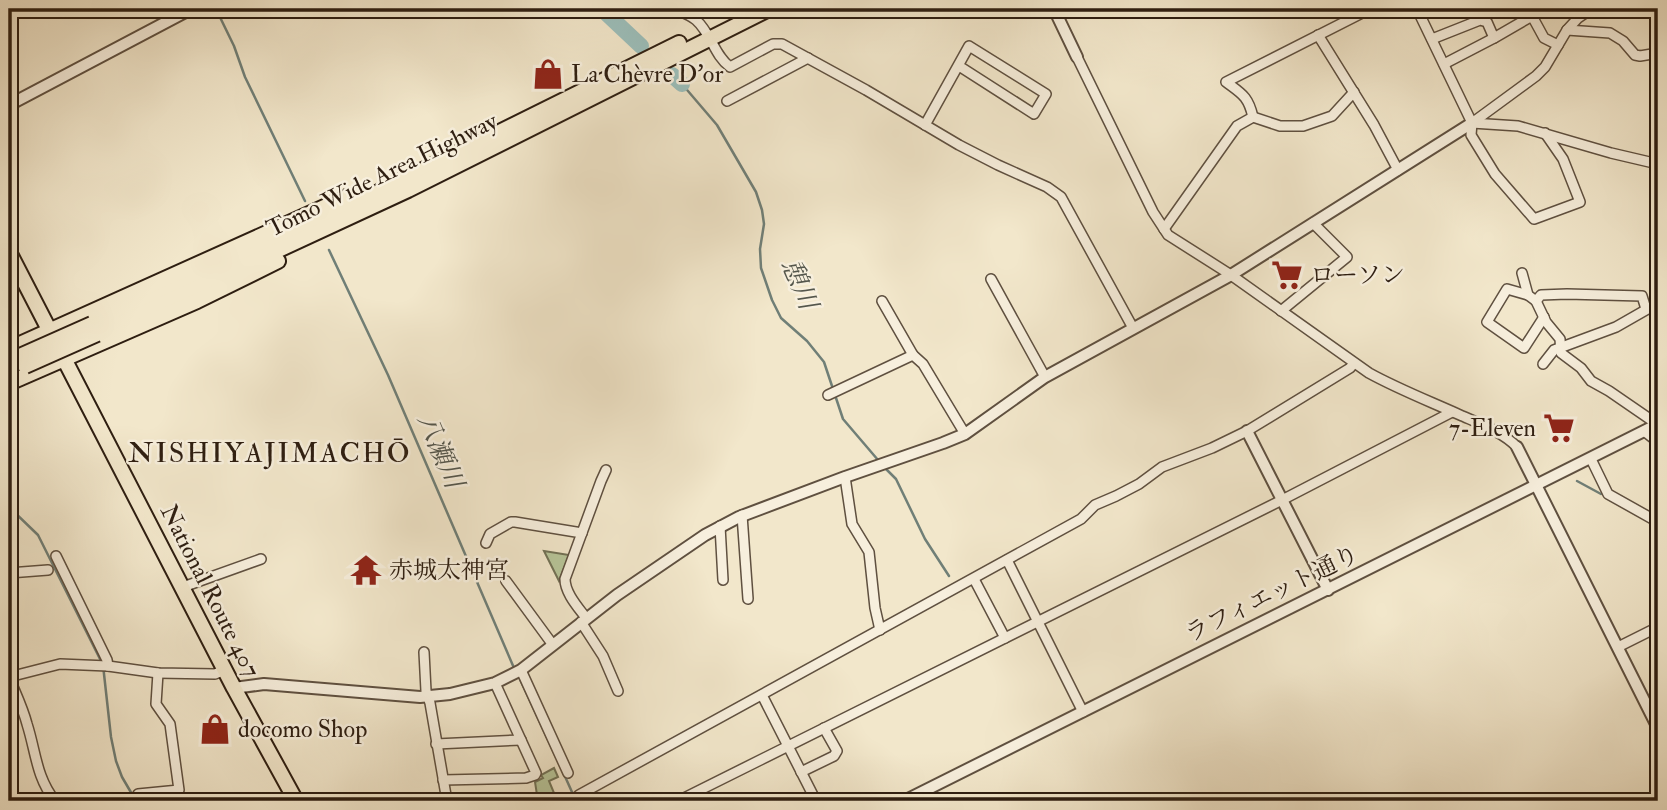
<svg xmlns="http://www.w3.org/2000/svg" width="1667" height="810" viewBox="0 0 1667 810" font-family="'IM FELL Double Pica','Noto Serif JP',serif">
	<style>
		.park { fill: #b7c69a; stroke: #727256; stroke-width: 2 }
		.lines { fill: none; stroke-linecap: round; stroke-linejoin: round }
		.stream { stroke: #707f77; stroke-width: 2.5 }
		.river { stroke: #9cbfbb; stroke-width: 16 }
		.minor-casing { stroke: #5f5040; stroke-width: 12 }
		.tertiary-casing { stroke: #5f5040; stroke-width: 14 }
		.trunk-casing { stroke: #2e1e11; stroke-width: 18 }
		.minor { stroke: #f7efdd; stroke-width: 9 }
		.tertiary { stroke: #f7efdd; stroke-width: 10 }
		.trunk { stroke: #f2e7cb; stroke-width: 14 }
		.trunk-bridge-casing { stroke: #2e1e11; stroke-width: 18; stroke-linecap: butt }
		.trunk-bridge { stroke: #f2e7cb; stroke-width: 14 }
		.labels { text-anchor: middle; dominant-baseline: central; stroke-width: 5; stroke-linejoin: round; paint-order: stroke }
		.poi-label { font-size: 24px; fill: #2e1e11; stroke: #f7efdd; text-anchor: start }
		.street-label { font-size: 24px; fill: #2e1e11; stroke: #f7efdd }
		.water-label { font-size: 26px; font-style: italic; fill: #54564c; stroke: #f7efdd }
		.quarter-label { font-size: 28px; letter-spacing: 2px; fill: #2e1e11; stroke: #f7efdd }
	</style>
	<rect width="100%" height="100%" fill="#f2e7cb"/>
	<filter id="stains"><feTurbulence type="fractalNoise" baseFrequency=".00286" numOctaves="4"/><feColorMatrix values="0 0 0 0 .2 0 0 0 0 .09 0 0 0 0 .02 0 0 0 .5 -.17"/></filter>
	<radialGradient id="worn" r=".72"><stop offset=".6" stop-color="#630" stop-opacity="0"/><stop offset="1" stop-color="#630" stop-opacity=".3"/></radialGradient>
	<g class="park">
		<path d="M544,551L569,555L559,581Z"/>
		<path d="M554,768L558,777L549,781L554,793L537,795L535,782L543,778L541,775Z"/>
	</g>
	<g class="lines">
		<g class="stream">
			<path d="M216,9L234,46L245,77L305,201"/>
			<path d="M682,84L717,125L756,192L762,210L764,224L760,249L761,268L772,300L781,318L807,341L824,362L843,419L878,460"/>
			<path d="M329,250L388,375L514,668"/>
			<path d="M885,468L896,479L925,539L949,576"/>
			<path d="M1577,481L1601,494"/>
			<path d="M9,507L38,535L103,665L111,737L116,761L122,777L136,801"/>
			<path d="M519,677L556,757"/>
			<path d="M563,772L576,801"/>
		</g>
		<g class="river">
			<path d="M604,9L607,14L641,46"/>
			<path d="M672,75L682,84"/>
		</g>
		<defs>
			<g id="minor">
				<path d="M675,9C682,12 690,15 696,20C711,33 714,55 730,67L773,44H782L866,90L959,145L998,165L1047,187L1061,197L1133,328"/>
				<path d="M1417,9L1472,123L1471,135L1495,174L1534,219L1580,202L1563,159L1545,133"/>
				<path d="M1567,30L1610,33L1623,41L1635,55L1640,56L1658,53"/>
				<path d="M1318,35L1374,125L1398,170"/>
				<path d="M1432,39L1480,20L1487,22L1494,38L1532,16L1544,38L1558,45"/>
				<path d="M1077,57L1153,212L1168,235L1231,275L1369,373C1398,389 1429,401 1460,415C1478,423 1503,432 1517,447"/>
				<path d="M1444,64L1494,38"/>
				<path d="M727,101L808,58"/>
				<path d="M1253,117C1248,96 1242,94 1226,82L1370,9"/>
				<path d="M1472,123L1518,126L1611,153L1658,164"/>
				<path d="M1472,123L1536,76L1545,67L1567,30L1578,18L1591,9"/>
				<path d="M925,125L969,46L1046,94L1034,114L959,66"/>
				<path d="M1164,229L1237,126L1253,117L1280,126H1303L1332,116L1354,92"/>
				<path d="M1522,273L1528,295L1536,301L1546,322L1560,339L1561,353L1581,368L1591,381L1609,391L1657,424"/>
				<path d="M991,279L1045,377"/>
				<path d="M1528,295L1507,289L1487,322L1524,348L1544,317"/>
				<path d="M882,301L913,355L923,364L965,434"/>
				<path d="M1536,301L1541,295L1567,294L1642,296L1646,309"/>
				<path d="M1281,311L1347,257L1313,223"/>
				<path d="M1543,364L1554,350L1616,327L1658,303"/>
				<path d="M828,395L913,355"/>
				<path d="M1644,431L1658,442"/>
				<path d="M1591,459L1608,494L1658,522"/>
				<path d="M845,477L852,524L869,552L875,608L880,630"/>
				<path d="M742,515L748,599"/>
				<path d="M720,526L723,580"/>
				<path d="M486,543L490,534L511,522H515L582,533"/>
				<path d="M56,556L107,660L108,666"/>
				<path d="M1007,560L1083,712"/>
				<path d="M9,573L48,570"/>
				<path d="M974,579L1005,638"/>
				<path d="M506,581L553,645"/>
				<path d="M183,587L261,559"/>
				<path d="M586,618C578,607 565,593 565,579L601,481L606,470"/>
				<path d="M581,622L603,656L618,691"/>
				<path d="M1618,647L1658,627"/>
				<path d="M424,652L426,691L430,703L447,801"/>
				<path d="M521,670L568,773"/>
				<path d="M9,677L60,664L108,666L158,673L215,674L225,670"/>
				<path d="M9,677C15,692 23,708 27,724C36,752 36,777 55,801"/>
				<path d="M762,695L816,801"/>
				<path d="M436,744L521,740"/>
				<path d="M801,772L834,756L837,751L824,728"/>
				<path d="M443,780L526,778L535,775L536,773L495,683"/>
				<path d="M138,794L179,790L170,724L156,704L158,673"/>
				<path d="M581,801L579,795L1081,519L1095,505L1116,496L1139,484L1162,467L1212,448L1247,431L1350,368L1354,363"/>
				<path d="M678,801L1282,500L1452,412"/>
			</g>
			<g id="tertiary">
				<path d="M1054,9L1077,57"/>
				<path d="M9,105L191,9"/>
				<path d="M1247,431L1328,590"/>
				<path d="M1517,447L1658,728"/>
				<path d="M234,688L264,684L420,697L450,694L495,683L521,670L617,595L705,535L739,517L845,477L943,443L965,434L1045,377L1231,275L1472,123"/>
				<path d="M904,801L1658,424"/>
			</g>
			<g id="trunk">
				<path d="M9,252L234,688L296,801"/>
				<path d="M92,324L328,217L679,43"/>
				<path d="M97,334L408,190L769,9"/>
				<path d="M9,349L349,196"/>
				<path d="M9,383L197,301L278,261"/>
			</g>
		</defs>
		<use href="#minor" class="minor-casing"/>
		<use href="#tertiary" class="tertiary-casing"/>
		<use href="#trunk" class="trunk-casing"/>
		<use href="#minor" class="minor"/>
		<use href="#tertiary" class="tertiary"/>
		<use href="#trunk" class="trunk"/>
		<defs>
			<g id="trunk-bridge">
				<path d="M20,356L92,324"/>
				<path d="M25,366L97,334"/>
			</g>
		</defs>
		<use href="#trunk-bridge" class="trunk-bridge-casing"/>
		<use href="#trunk-bridge" class="trunk-bridge"/>
	</g>
	<defs>
		<symbol id="shop-bare" viewBox="-9 -9 18 18"><path d="M-5-2.5h2.3a2.7 3.5 0 0 1 5.4 0H5L5.5 6h-11ZM-1.5-2.5h3a1.5 2.3 0 0 0-3 0Z" fill="#8f2418" stroke="#f7efdd" stroke-width="2.5" paint-order="stroke"/></symbol>
		<symbol id="supermarket-bare" viewBox="-9 -9 18 18"><path d="M-6-5.5h2.5l.6 2H6L4.5 2H-2.5L-4.4-4H-6ZM-1.5 3.2a1.3 1.3 0 1 0 .1 0ZM3 3.2a1.3 1.3 0 1 0 .1 0Z" fill="#8f2418" stroke="#f7efdd" stroke-width="2.5" paint-order="stroke"/></symbol>
		<symbol id="temple-bare" viewBox="-9 -9 18 18"><path d="M0-6L5-2H3V0L6.5 2.5H4V6H1.5V3h-3V6H-4V2.5H-6.5L-3 0V-2H-5Z" fill="#8f2418" stroke="#f7efdd" stroke-width="2.5" paint-order="stroke"/></symbol>
	</defs>
	<g fill-rule="evenodd">
		<use href="#shop-bare" x="526" y="52" width="44" height="44"/>
		<use href="#supermarket-bare" x="1265" y="253" width="44" height="44"/>
		<use href="#supermarket-bare" x="1537" y="406" width="44" height="44"/>
		<use href="#temple-bare" x="344" y="548" width="44" height="44"/>
		<use href="#shop-bare" x="193" y="707" width="44" height="44"/>
	</g>
	<g class="labels">
		<g class="poi-label">
			<text x="571" y="74">La Chèvre D'or</text>
			<text x="1310" y="275">ローソン</text>
			<text x="1536" y="428" text-anchor="end">7-Eleven</text>
			<text x="389" y="570">赤城太神宮</text>
			<text x="238" y="729">docomo Shop</text>
		</g>
		<g class="street-label">
			<text transform="translate(382 175) rotate(-26)">Tomo Wide Area Highway</text>
			<text transform="translate(210 591) rotate(63)">National Route 407</text>
			<text transform="translate(1272 594) rotate(-26)">ラフィエット通り</text>
		</g>
		<g class="water-label">
			<text transform="translate(799 284) rotate(67)">憩川</text>
			<text transform="translate(440 451) rotate(67)">八瀬川</text>
		</g>
		<g class="quarter-label">
			<text x="270" y="453">NISHIYAJIMACHŌ</text>
		</g>
	</g>
	<rect width="1667" height="810" fill="none" stroke="#f2e7cb" stroke-width="35"/>
	<rect x="10" y="10" width="1646" height="789" fill="none" stroke="#2e1e11" stroke-width="3.5"/>
	<rect x="18" y="18" width="1632" height="775" fill="none" stroke="#2e1e11" stroke-width="2"/>
	<rect width="100%" height="100%" filter="url(#stains)"/>
	<rect width="100%" height="100%" fill="url(#worn)"/>
</svg>
